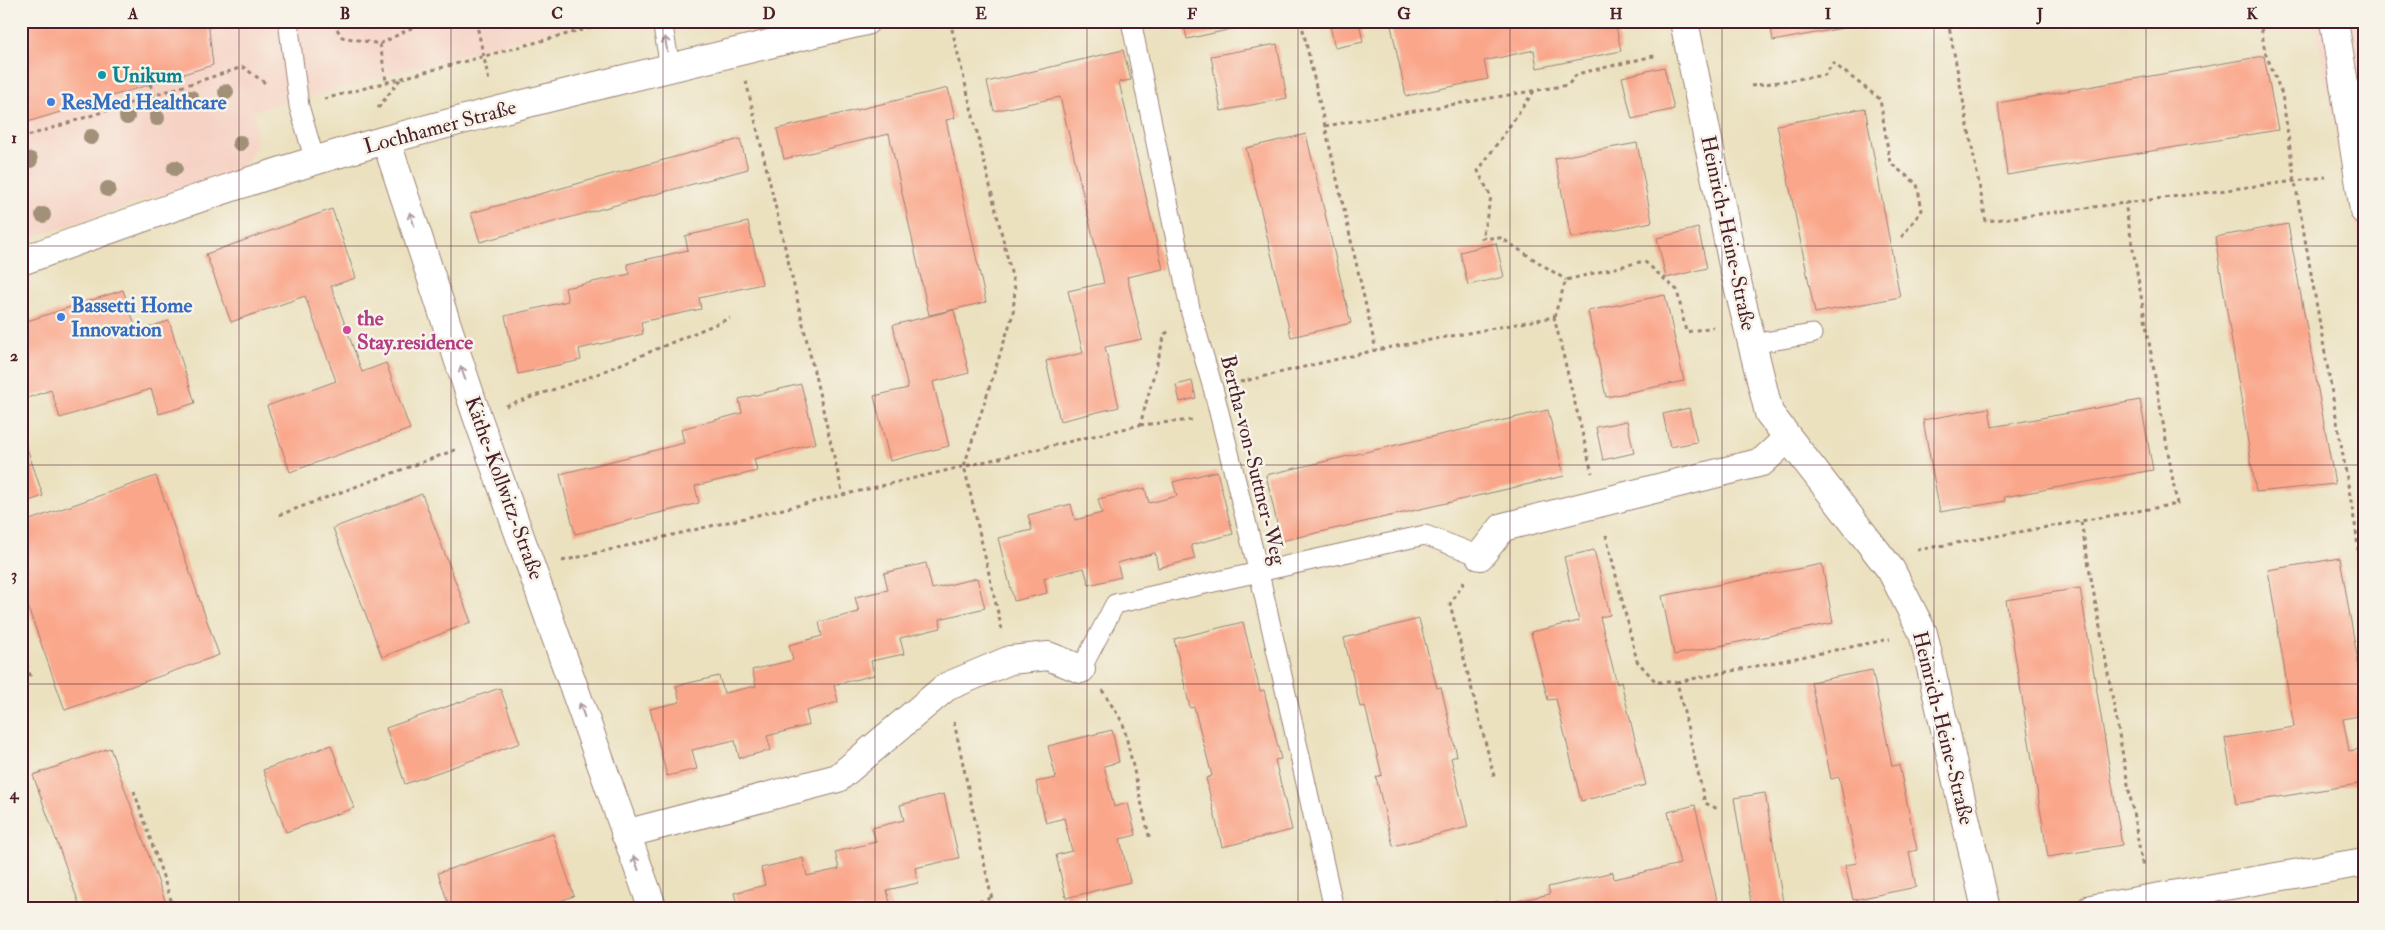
<svg xmlns="http://www.w3.org/2000/svg" width="2385" height="930" viewBox="0 0 2385 930" font-family="'IM FELL Double Pica',serif">
	<style>
		.built { fill: #f6d2c4 }
		.building { fill: #faa68a }
		.lines { fill: none; stroke-linecap: round; stroke-linejoin: round }
		.lane-casing { stroke: #9a8075; stroke-width: 21 }
		.street-casing { stroke: #9a8075; stroke-width: 30 }
		.path { stroke: #9a8075; stroke-width: 3; stroke-dasharray: 4 4; stroke-linecap: butt }
		.lane { stroke: #fff; stroke-width: 19 }
		.street { stroke: #fff; stroke-width: 28 }
		.tree { fill: #a29079 }
		.oneway { stroke: #ae9aa0 }
		.grid { fill: none; stroke: #4a1f2b; stroke-width: 1; stroke-opacity: 0.55 }
		.culture-dot { fill: #0f9aa8; stroke: #f7f3e8; stroke-width: 2 }
		.shop-dot { fill: #3f7fe0; stroke: #f7f3e8; stroke-width: 2 }
		.hotel-dot { fill: #d1479c; stroke: #f7f3e8; stroke-width: 2 }
		.labels { text-anchor: middle; dominant-baseline: central; stroke-width: 5; stroke-linejoin: round; paint-order: stroke }
		.culture-label { font-size: 21px; font-weight: bold; fill: #0d838f; stroke: #f7f3e8; text-anchor: start }
		.shop-label { font-size: 21px; font-weight: bold; fill: #366cbe; stroke: #f7f3e8; text-anchor: start }
		.street-label { font-size: 21px; fill: #4a1f2b; stroke: #f7f3e8 }
		.hotel-label { font-size: 21px; font-weight: bold; fill: #b23c85; stroke: #f7f3e8; text-anchor: start }
		.neatline { fill: none; stroke: #4a1f2b; stroke-width: 2 }
		.grid-label { font-size: 16px; text-anchor: middle; font-weight: bold; fill: #4a1f2b }
	</style>
	<rect width="100%" height="100%" fill="#f7f3e8"/>
	<filter id="ink" filterUnits="userSpaceOnUse"><feTurbulence type="fractalNoise" baseFrequency=".02" numOctaves="2"/><feDisplacementMap in="SourceGraphic" scale="10" xChannelSelector="R" yChannelSelector="G"/><feConvolveMatrix kernelMatrix="1 2 1 2 8 2 1 2 1" color-interpolation-filters="sRGB"/></filter>
	<filter id="wash" filterUnits="userSpaceOnUse"><feTurbulence type="fractalNoise" baseFrequency=".0096" numOctaves="4" result="noise"/><feDisplacementMap in="SourceGraphic" scale="20" xChannelSelector="R" yChannelSelector="G"/><feGaussianBlur stdDeviation="1.12" result="paint"/><feColorMatrix in="noise" values="0 0 0 0 0 0 0 0 0 0 0 0 0 0 0 0 0 1.4 0 .05"/><feComposite in="paint" operator="in"/></filter>
	<g filter="url(#wash)">
		<rect width="100%" height="100%" fill="#ebe1bf"/>
		<g class="built">
			<path d="M21,21H587L254,111L257,145L243,168L21,241Z"/>
			<path d="M2314,21H2364V270Z"/>
		</g>
		<g id="blocks">
			<g class="building">
				<path d="M44,21H208L213,65L21,124V28Z"/>
				<path d="M1183,21H1259V23L1187,39Z"/>
				<path d="M1329,21H1359L1363,42L1335,48Z"/>
				<path d="M1390,21H1615L1621,51L1537,68L1534,50L1484,61L1488,79L1406,96Z"/>
				<path d="M1770,21H1874V22L1773,41Z"/>
				<path d="M1277,44L1287,98L1221,111L1211,56Z"/>
				<path d="M1123,50L1131,80L1119,82L1163,269L1127,277L1142,339L1105,347L1119,407L1060,421L1046,361L1083,353L1068,291L1104,283L1060,97L994,111L987,82Z"/>
				<path d="M2264,56L2278,130L2007,175L1998,103Z"/>
				<path d="M1664,67L1674,109L1632,119L1622,77Z"/>
				<path d="M948,88L955,118L946,120L986,302L929,315L889,134L784,159L777,129Z"/>
				<path d="M1865,108L1900,297L1815,313L1777,125Z"/>
				<path d="M1306,134L1351,323L1291,337L1246,148Z"/>
				<path d="M740,139L748,169L480,242L471,213Z"/>
				<path d="M1637,143L1652,222L1571,238L1555,158Z"/>
				<path d="M332,209L356,278L331,286L362,372L386,363L410,429L290,472L267,406L336,381L305,296L231,322L206,254Z"/>
				<path d="M748,222L762,284L699,298L701,309L641,322L643,334L579,349L581,360L518,374L505,316L568,301L565,288L630,274L627,264L688,250L685,236Z"/>
				<path d="M2288,224L2335,484L2256,492L2215,237Z"/>
				<path d="M1698,228L1707,268L1666,278L1657,238Z"/>
				<path d="M1496,243L1504,277L1468,285L1460,252Z"/>
				<path d="M123,290L137,331L169,321L195,403L159,414L151,389L60,418L51,390L24,399L21,389V323Z"/>
				<path d="M1665,295L1684,381L1606,397L1588,311Z"/>
				<path d="M954,310L969,373L933,382L949,446L890,461L874,396L908,388L893,325Z"/>
				<path d="M1192,381L1196,398L1180,402L1176,385Z"/>
				<path d="M801,384L816,443L754,459L757,471L695,486L699,503L575,534L560,474L684,443L681,429L742,413L739,399Z"/>
				<path d="M2140,400L2153,470L2004,497L2005,501L1940,512L1923,420L1989,408L1992,427Z"/>
				<path d="M1689,408L1697,442L1670,447L1663,414Z"/>
				<path d="M1548,410L1564,476L1281,541L1266,475Z"/>
				<path d="M1627,421L1634,453L1603,460L1596,427Z"/>
				<path d="M21,430L43,496L21,504Z"/>
				<path d="M1217,471L1233,534L1191,545L1195,559L1158,568L1155,553L1117,563L1121,577L1089,585L1084,568L1044,578L1047,593L1014,601L998,538L1032,530L1028,515L1071,504L1075,520L1102,513L1098,499L1145,488L1149,503L1177,496L1173,482Z"/>
				<path d="M156,476L219,655L65,710L21,588V523Z"/>
				<path d="M422,494L471,622L382,657L333,528Z"/>
				<path d="M1594,550L1610,615L1600,617L1617,684L1621,682L1646,785L1581,801L1556,699L1548,700L1531,632L1579,621L1564,557Z"/>
				<path d="M2340,558L2364,697V715L2343,719L2349,751L2360,749L2364,783L2236,804L2225,738L2294,727L2268,570Z"/>
				<path d="M926,563L932,589L977,578L985,608L940,619L941,628L900,638L904,654L871,661L874,675L834,685L838,702L806,711L809,725L767,736L771,750L739,758L735,740L692,750L697,769L667,776L650,709L680,702L676,686L719,676L724,693L756,686L752,670L793,660L789,645L822,636L819,622L859,612L855,597L888,590L884,573Z"/>
				<path d="M1822,564L1833,623L1674,655L1662,596Z"/>
				<path d="M2080,588L2122,845L2048,857L2006,600Z"/>
				<path d="M1419,619L1437,688L1441,687L1457,756L1451,758L1468,827L1393,846L1376,777L1382,775L1365,706L1360,707L1344,638Z"/>
				<path d="M1243,622L1260,691L1264,690L1281,759L1275,760L1292,830L1222,847L1206,778L1212,776L1194,707L1190,708L1174,639Z"/>
				<path d="M1872,670L1892,766L1899,765L1917,850L1909,852L1916,887L1853,900L1845,865L1857,863L1839,777L1831,779L1811,682Z"/>
				<path d="M500,688L520,743L405,784L386,728Z"/>
				<path d="M1112,730L1119,762L1104,766L1114,807L1128,803L1136,835L1120,839L1130,882L1066,898L1056,855L1072,851L1064,818L1046,823L1036,782L1056,778L1048,746Z"/>
				<path d="M331,745L354,808L286,832L263,770Z"/>
				<path d="M110,748L144,842L168,909H81L33,775Z"/>
				<path d="M1765,793L1784,909H1752L1734,798Z"/>
				<path d="M944,794L959,858L915,868L918,883L887,890L891,908L738,909L734,893L765,885L761,868L803,858L807,876L839,869L835,852L876,842L872,828L904,820L900,805Z"/>
				<path d="M1695,805L1719,909H1469L1498,901L1499,905L1550,894L1548,887L1613,872L1614,879L1680,864L1668,812Z"/>
				<path d="M553,834L574,896L536,909H450L438,873Z"/>
			</g>
		</g>
	</g>
	<g filter="url(#ink)">
		<use href="#blocks" fill-opacity="0" stroke="#9a8075" stroke-width="1"/>
		<g class="lines">
			<defs>
				<g id="lane">
					<path d="M288,21L299,106L315,161"/>
					<path d="M662,21L670,67"/>
					<path d="M1131,21L1191,313L1213,388L1262,586L1334,909"/>
					<path d="M1752,344L1812,334"/>
					<path d="M1081,669L1115,604L1425,535L1480,556"/>
				</g>
				<g id="street">
					<path d="M1684,21L1733,265L1769,413L1891,570L1923,633L1986,909"/>
					<path d="M2334,21L2364,210"/>
					<path d="M386,140L477,416L653,909"/>
					<path d="M21,261C142,218 262,174 386,140C545,97 706,59 866,21"/>
					<path d="M1480,556L1503,527L1762,462L1788,438"/>
					<path d="M625,834L838,778L946,687L1010,660L1048,656L1081,669"/>
					<path d="M2091,909L2364,862"/>
				</g>
			</defs>
			<use href="#lane" class="lane-casing"/>
			<use href="#street" class="street-casing"/>
			<g class="path">
				<path d="M476,21L489,81"/>
				<path d="M950,21L1015,289L1013,314L964,466L1002,630"/>
				<path d="M1301,21L1376,350"/>
				<path d="M1948,21L1986,221L2326,177"/>
				<path d="M2260,21L2265,52L2282,94L2295,182L2356,530L2364,601"/>
				<path d="M337,29L342,37L380,44L417,25V21"/>
				<path d="M380,44L386,81"/>
				<path d="M746,81L843,495"/>
				<path d="M150,84L155,97"/>
				<path d="M1751,86L1825,75L1833,63L1880,99L1890,163L1917,184L1922,210L1900,239"/>
				<path d="M1534,91L1478,171L1491,197L1482,238H1501L1566,280"/>
				<path d="M324,99L616,21"/>
				<path d="M378,108L402,77"/>
				<path d="M1325,126L1568,85L1577,74L1658,55"/>
				<path d="M21,138L243,67L268,85"/>
				<path d="M1554,317L1566,280L1644,261L1677,290L1686,332L1714,327"/>
				<path d="M1240,382L1376,350L1554,317L1592,473"/>
				<path d="M506,406L595,375L730,318"/>
				<path d="M1140,425L1192,420"/>
				<path d="M279,515L455,450"/>
				<path d="M2081,522L2143,868"/>
				<path d="M1606,535L1637,661L1656,682H1677L1705,803L1718,809"/>
				<path d="M1917,550L2177,504L2125,203"/>
				<path d="M562,561L1140,425L1165,334L1169,331"/>
				<path d="M1464,582L1450,604L1495,780"/>
				<path d="M21,650L31,678"/>
				<path d="M1677,682L1890,639"/>
				<path d="M1102,690L1123,723L1150,840"/>
				<path d="M954,722L994,909"/>
				<path d="M134,791L174,909"/>
				<path d="M956,909L991,898"/>
			</g>
			<use href="#lane" class="lane"/>
			<use href="#street" class="street"/>
		</g>
		<g class="tree">
			<circle cx="226" cy="92" r="8"/>
			<circle cx="191" cy="98" r="8"/>
			<circle cx="127" cy="117" r="8"/>
			<circle cx="157" cy="118" r="8"/>
			<circle cx="91" cy="137" r="8"/>
			<circle cx="240" cy="143" r="8"/>
			<circle cx="30" cy="160" r="8"/>
			<circle cx="175" cy="168" r="8"/>
			<circle cx="108" cy="189" r="8"/>
			<circle cx="43" cy="215" r="8"/>
		</g>
		<defs><path id="oneway-shaft" d="M-6 0H5M1.5-3L5.5 0L1.5 3" fill="none" stroke-width="1.6" stroke-linecap="round" stroke-linejoin="round" transform="scale(1.25)"/></defs>
		<g class="oneway">
			<use href="#oneway-shaft" transform="translate(666 44) rotate(-100)"/>
			<use href="#oneway-shaft" transform="translate(412 219) rotate(-108)"/>
			<use href="#oneway-shaft" transform="translate(463 373) rotate(-108)"/>
			<use href="#oneway-shaft" transform="translate(582 710) rotate(-109)"/>
			<use href="#oneway-shaft" transform="translate(636 863) rotate(-110)"/>
		</g>
	</g>
	<path class="grid" d="M239,21V909M451,21V909M663,21V909M875,21V909M1087,21V909M1298,21V909M1510,21V909M1722,21V909M1934,21V909M2146,21V909M21,246H2364M21,465H2364M21,684H2364"/>
	<circle class="culture-dot" cx="102" cy="75" r="5"/>
	<g class="shop-dot">
		<circle cx="51" cy="102" r="5"/>
		<circle cx="61" cy="317" r="5"/>
	</g>
	<circle class="hotel-dot" cx="347" cy="330" r="5"/>
	<g class="labels">
		<g class="culture-label">
			<text x="112" y="75">Unikum</text>
		</g>
		<g class="shop-label">
			<text x="61" y="102">ResMed Healthcare</text>
			<text x="71" y="305">Bassetti Home<tspan x="71" dy="24">Innovation</tspan></text>
		</g>
		<g class="street-label">
			<text transform="translate(440 127) rotate(-15)">Lochhamer Straße</text>
			<text transform="translate(1728 233) rotate(78)">Heinrich-Heine-Straße</text>
			<text transform="translate(1253 460) rotate(76)">Bertha-von-Suttner-Weg</text>
			<text transform="translate(504 488) rotate(70)">Käthe-Kollwitz-Straße</text>
			<text transform="translate(1943 728) rotate(76)">Heinrich-Heine-Straße</text>
		</g>
		<g class="hotel-label">
			<text x="357" y="318">the<tspan x="357" dy="24">Stay.residence</tspan></text>
		</g>
	</g>
	<rect width="2385" height="930" fill="none" stroke="#f7f3e8" stroke-width="55"/>
	<rect x="28" y="28" width="2330" height="874" class="neatline"/>
	<g class="grid-label">
		<text x="133" y="19">A</text>
		<text x="345" y="19">B</text>
		<text x="557" y="19">C</text>
		<text x="769" y="19">D</text>
		<text x="981" y="19">E</text>
		<text x="1192" y="19">F</text>
		<text x="1404" y="19">G</text>
		<text x="1616" y="19">H</text>
		<text x="1828" y="19">I</text>
		<text x="2040" y="19">J</text>
		<text x="2252" y="19">K</text>
		<text x="14" y="143">1</text>
		<text x="14" y="361">2</text>
		<text x="14" y="580">3</text>
		<text x="14" y="799">4</text>
	</g>
</svg>
